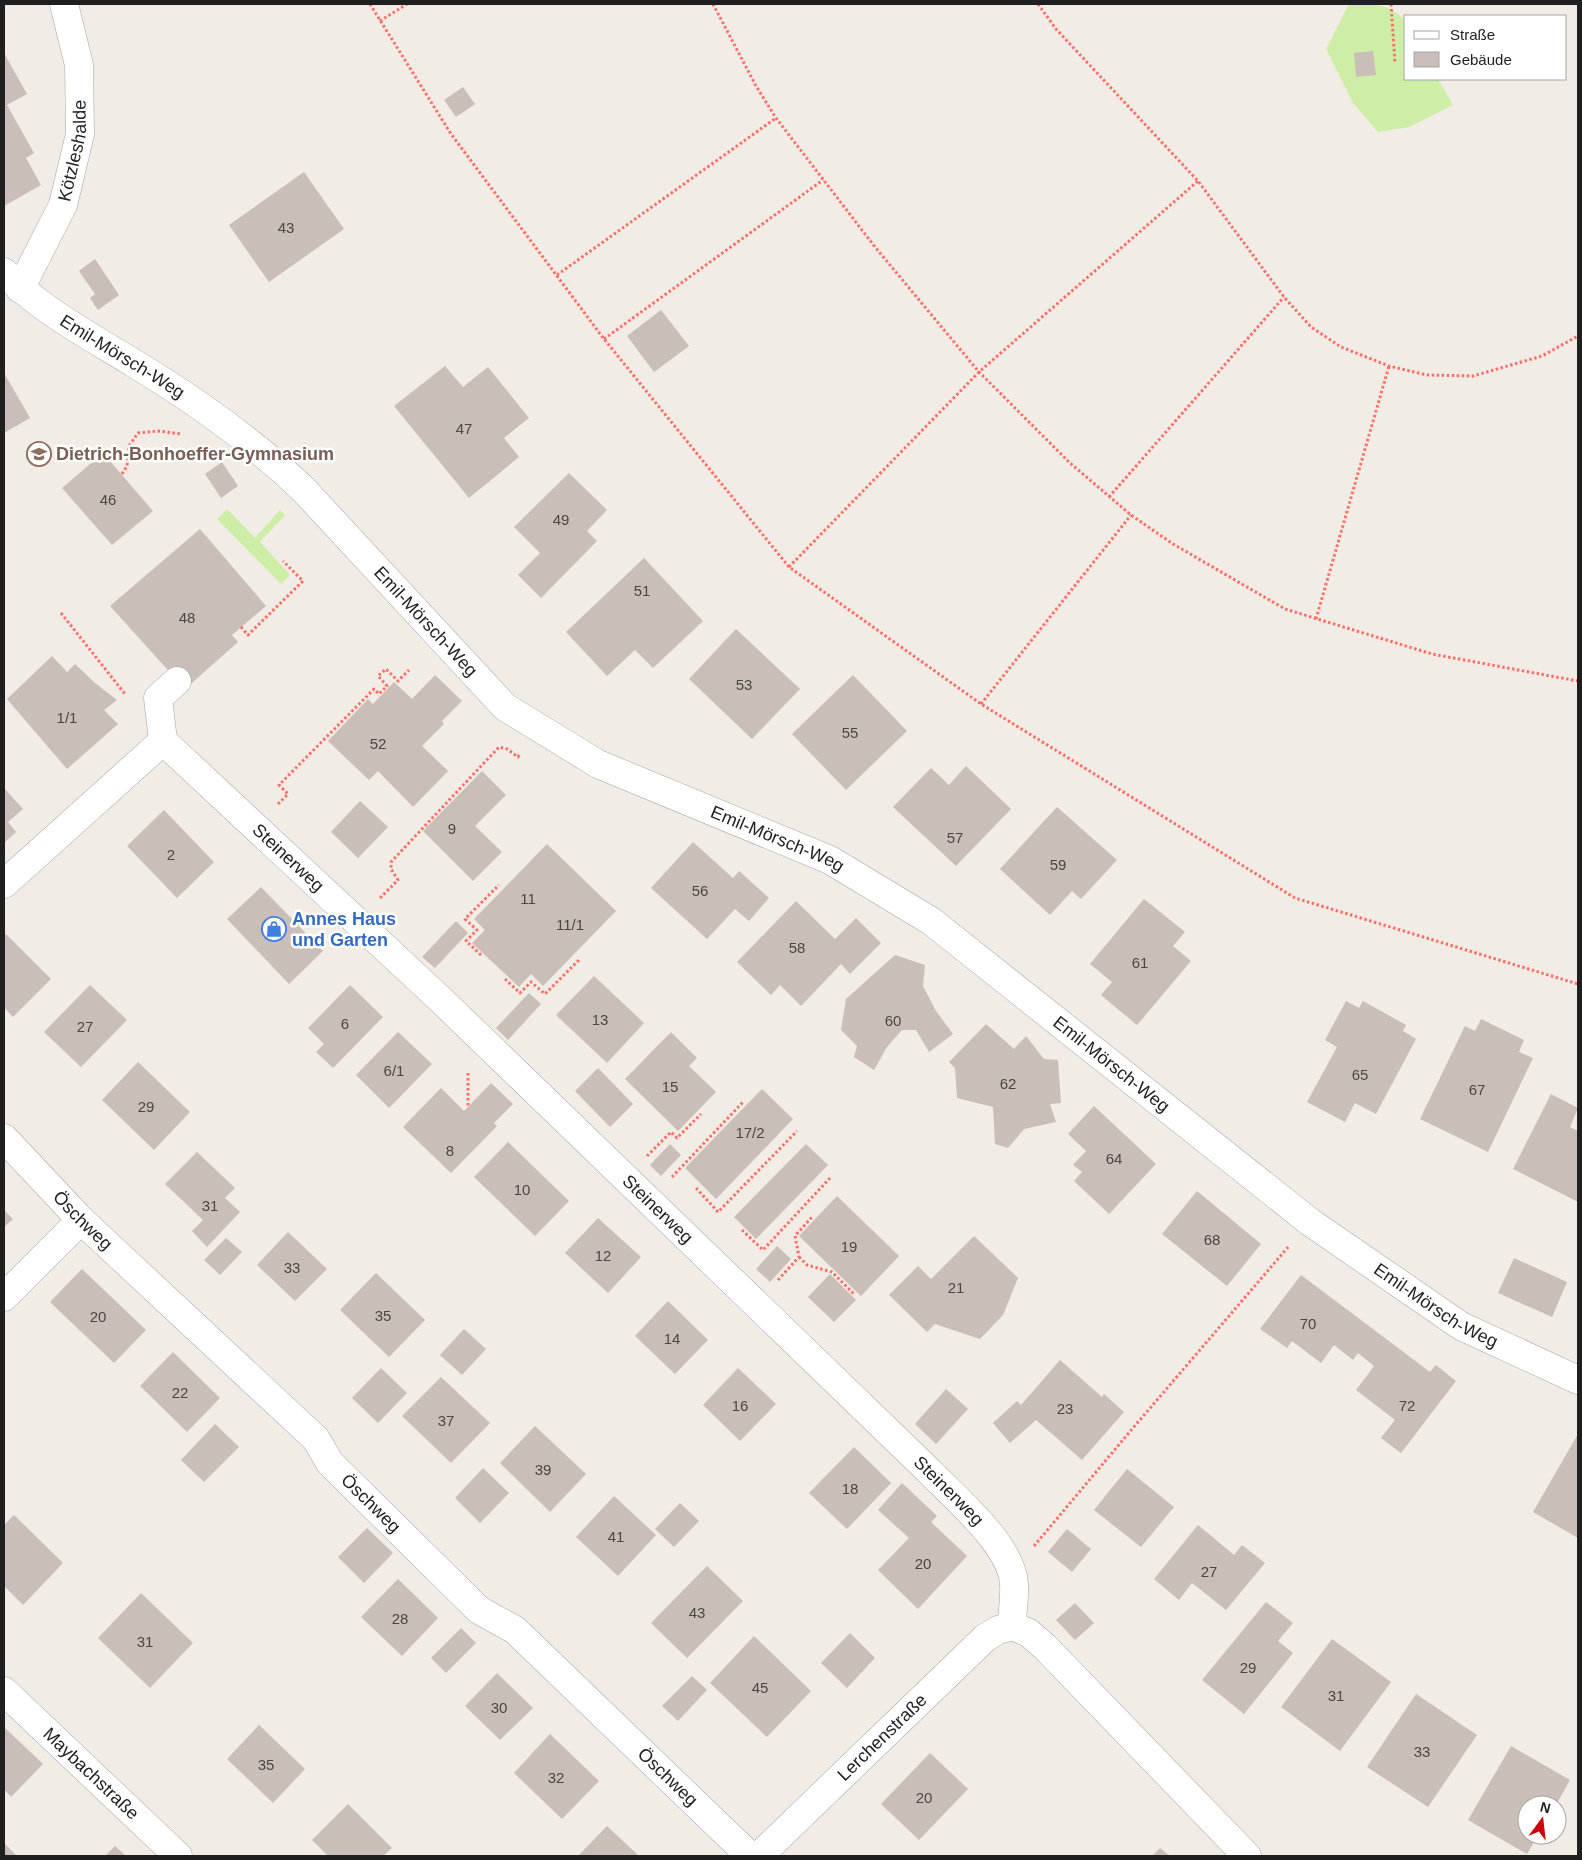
<svg xmlns="http://www.w3.org/2000/svg" width="1582" height="1860" viewBox="0 0 1582 1860" font-family="Arial,sans-serif">
	<style>
		.grass { fill: #ceeea8 }
		.building { fill: #c9beb8 }
		.lines { fill: none; stroke-linecap: round; stroke-linejoin: round }
		.minor-casing { stroke: #a6a6a6; stroke-width: 29 }
		.path { stroke: #ff6f68; stroke-width: 3; stroke-dasharray: 2.5 2.5; stroke-linecap: butt }
		.minor { stroke: #fff; stroke-width: 28 }
		.labels { text-anchor: middle; dominant-baseline: central; stroke-width: 5; stroke-linejoin: round; paint-order: stroke }
		.number-label { font-size: 15px; fill: #4a4745 }
		.street-label { font-size: 18px; fill: #1f1f1f; stroke: #fff }
		.education-label { font-size: 18px; font-weight: bold; fill: #785e54; stroke: #fff; text-anchor: start }
		.shop-label { font-size: 18px; font-weight: bold; fill: #366cbe; stroke: #fff; text-anchor: start }
	</style>
	<rect width="100%" height="100%" fill="#f1ece5"/>
	<g class="grass">
		<path d="M1349,4C1370,4 1393,2 1406,23V79H1438L1453,105L1409,127L1378,132L1353,103L1326,49Z"/>
		<path d="M227,509L255,538L280,510L285,515L260,542L290,575L281,584L217,519Z"/>
	</g>
	<g class="building">
		<path d="M1373,51L1376,75L1356,77L1354,53Z"/>
		<path d="M4,53L27,94L7,105L34,153L26,158L41,185L4,206Z"/>
		<path d="M463,87L475,104L456,117L444,100Z"/>
		<path d="M304,172L344,229L269,282L229,225Z"/>
		<path d="M95,259L119,295L98,310L90,298L95,294L79,271Z"/>
		<path d="M661,310L689,346L654,372L627,336Z"/>
		<path d="M445,366L463,387L488,367L529,418L504,438L519,457L469,498L394,406Z"/>
		<path d="M4,373L30,418L4,433Z"/>
		<path d="M103,453L153,511L112,545L62,488Z"/>
		<path d="M222,462L238,486L221,498L205,474Z"/>
		<path d="M569,473L607,510L587,531L597,541L541,598L518,575L540,553L514,527Z"/>
		<path d="M200,529L266,606L232,635L238,642L185,689L110,606Z"/>
		<path d="M644,558L703,621L653,668L635,650L607,676L566,632Z"/>
		<path d="M736,629L800,689L752,739L689,679Z"/>
		<path d="M52,656L67,672L75,664L95,683L117,700L104,710L118,724L67,769L7,699Z"/>
		<path d="M435,675L462,701L442,721L444,724L422,746L448,771L413,807L378,771L369,780L328,741L368,699L373,704L394,682L412,699Z"/>
		<path d="M853,675L907,731L846,790L792,734Z"/>
		<path d="M966,766L1011,809L956,866L893,807L931,768L949,785Z"/>
		<path d="M482,771L506,795L475,826L502,852L473,881L423,831Z"/>
		<path d="M4,788L23,809L8,822L16,832L4,843Z"/>
		<path d="M360,801L388,827L358,858L331,832Z"/>
		<path d="M1057,807L1117,860L1081,899L1072,891L1050,915L1000,869Z"/>
		<path d="M164,810L214,862L177,898L127,846Z"/>
		<path d="M693,842L733,878L739,871L769,898L749,921L735,909L707,939L651,888Z"/>
		<path d="M547,844L616,911L543,986L531,974L519,987L472,943L485,930L474,919Z"/>
		<path d="M261,887L323,951L289,984L227,919Z"/>
		<path d="M1144,899L1185,932L1173,946L1191,961L1137,1025L1101,995L1112,982L1090,964Z"/>
		<path d="M796,901L835,939L856,918L881,943L850,974L841,964L801,1006L780,985L771,995L737,962Z"/>
		<path d="M456,921L468,933L435,968L422,957Z"/>
		<path d="M6,934L51,979L13,1017L4,1007V936Z"/>
		<path d="M895,955L925,965L923,986L936,1011L953,1034L929,1052L916,1030H902L887,1047L874,1070L854,1057L857,1046L841,1030L846,999Z"/>
		<path d="M594,976L644,1023L607,1063L556,1015Z"/>
		<path d="M90,985L127,1020L81,1067L44,1032Z"/>
		<path d="M350,985L383,1017L333,1068L316,1052L324,1044L308,1028Z"/>
		<path d="M529,993L541,1004L508,1040L496,1028Z"/>
		<path d="M1346,1001L1359,1008L1363,1001L1406,1025L1403,1031L1416,1039L1376,1114L1355,1103L1345,1122L1307,1102L1337,1047L1325,1040Z"/>
		<path d="M1481,1019L1524,1040L1519,1052L1533,1058L1488,1152L1420,1119L1465,1026L1475,1031Z"/>
		<path d="M986,1024L1014,1049L1026,1036L1044,1059L1058,1060L1061,1103L1050,1104L1056,1122L1024,1129L1008,1148L995,1144L993,1107L957,1098L955,1068L949,1062Z"/>
		<path d="M398,1032L432,1064L389,1108L356,1075Z"/>
		<path d="M671,1032L697,1058L689,1066L716,1092L678,1131L625,1079Z"/>
		<path d="M138,1062L190,1112L154,1150L102,1100Z"/>
		<path d="M598,1068L633,1104L610,1127L575,1091Z"/>
		<path d="M491,1083L513,1104L494,1123L497,1126L451,1173L403,1127L441,1088L464,1111Z"/>
		<path d="M762,1089L793,1119L716,1199L685,1168Z"/>
		<path d="M1551,1094L1578,1108L1570,1127L1578,1131V1202L1513,1169Z"/>
		<path d="M1094,1106L1156,1164L1109,1214L1074,1181L1082,1172L1073,1165L1086,1151L1068,1134Z"/>
		<path d="M508,1142L569,1201L535,1236L474,1177Z"/>
		<path d="M670,1144L681,1155L661,1176L650,1165Z"/>
		<path d="M806,1144L828,1165L756,1239L734,1217Z"/>
		<path d="M197,1152L235,1188L225,1198L240,1212L207,1247L192,1231L203,1220L165,1184Z"/>
		<path d="M1197,1191L1261,1244L1227,1286L1162,1234Z"/>
		<path d="M837,1196L899,1256L861,1296L799,1236Z"/>
		<path d="M4,1210L13,1219L4,1227Z"/>
		<path d="M598,1218L641,1257L608,1293L565,1253Z"/>
		<path d="M288,1232L327,1269L295,1301L257,1265Z"/>
		<path d="M974,1236L1018,1278L1003,1315L980,1339L935,1324L927,1332L889,1295L918,1266L931,1279Z"/>
		<path d="M226,1238L242,1252L220,1275L204,1260Z"/>
		<path d="M777,1246L791,1259L770,1282L756,1269Z"/>
		<path d="M1514,1258L1567,1282L1552,1317L1498,1293Z"/>
		<path d="M82,1269L146,1330L114,1363L50,1302Z"/>
		<path d="M376,1273L425,1320L389,1357L340,1310Z"/>
		<path d="M830,1274L856,1300L834,1322L808,1297Z"/>
		<path d="M1301,1275L1430,1372L1436,1365L1456,1381L1401,1453L1381,1438L1395,1420L1356,1390L1374,1366L1358,1353L1353,1360L1334,1345L1321,1363L1292,1341L1287,1348L1260,1329Z"/>
		<path d="M668,1301L708,1340L675,1374L635,1336Z"/>
		<path d="M464,1329L486,1349L462,1375L440,1355Z"/>
		<path d="M173,1352L220,1398L187,1432L140,1386Z"/>
		<path d="M1060,1360L1102,1397L1104,1394L1124,1412L1082,1460L1036,1420L1010,1443L993,1423L1017,1401L1021,1405Z"/>
		<path d="M381,1368L407,1393L378,1423L352,1398Z"/>
		<path d="M738,1368L776,1404L740,1441L703,1405Z"/>
		<path d="M441,1377L490,1423L451,1463L402,1416Z"/>
		<path d="M946,1389L968,1409L936,1444L915,1424Z"/>
		<path d="M215,1424L239,1447L204,1482L181,1460Z"/>
		<path d="M535,1426L586,1474L550,1512L500,1463Z"/>
		<path d="M1578,1434V1538L1533,1512Z"/>
		<path d="M854,1447L891,1483L847,1529L809,1493Z"/>
		<path d="M483,1468L509,1493L480,1523L455,1498Z"/>
		<path d="M1127,1469L1174,1507L1141,1547L1094,1510Z"/>
		<path d="M902,1483L937,1516L931,1522L967,1556L918,1609L878,1570L909,1538L878,1510Z"/>
		<path d="M614,1496L656,1535L618,1576L576,1537Z"/>
		<path d="M680,1503L699,1521L674,1547L655,1529Z"/>
		<path d="M14,1515L63,1563L23,1605L4,1586V1525Z"/>
		<path d="M1198,1525L1234,1555L1242,1545L1265,1563L1226,1610L1192,1583L1179,1600L1154,1579Z"/>
		<path d="M367,1528L393,1553L364,1583L338,1557Z"/>
		<path d="M1067,1529L1091,1549L1072,1572L1048,1552Z"/>
		<path d="M707,1566L743,1601L687,1658L651,1623Z"/>
		<path d="M398,1579L438,1618L402,1656L361,1617Z"/>
		<path d="M141,1593L193,1643L150,1688L98,1638Z"/>
		<path d="M1266,1602L1293,1623L1278,1641L1293,1653L1244,1714L1202,1680Z"/>
		<path d="M1075,1603L1094,1623L1075,1640L1056,1620Z"/>
		<path d="M461,1628L476,1643L446,1673L431,1658Z"/>
		<path d="M850,1633L875,1658L847,1688L821,1663Z"/>
		<path d="M754,1636L811,1691L767,1737L710,1683Z"/>
		<path d="M1332,1639L1391,1682L1340,1751L1281,1707Z"/>
		<path d="M497,1673L533,1708L500,1740L465,1706Z"/>
		<path d="M692,1676L707,1690L678,1721L662,1706Z"/>
		<path d="M1416,1694L1477,1735L1428,1807L1367,1767Z"/>
		<path d="M259,1725L305,1769L273,1803L227,1759Z"/>
		<path d="M4,1727L43,1764L11,1797L4,1789Z"/>
		<path d="M550,1734L599,1781L562,1819L514,1773Z"/>
		<path d="M1511,1746L1570,1780L1556,1805H1527V1835H1538L1527,1854L1468,1820Z"/>
		<path d="M930,1753L968,1789L919,1840L881,1804Z"/>
		<path d="M348,1804L392,1848L383,1856H328L312,1840Z"/>
		<path d="M607,1826L639,1856H578Z"/>
		<path d="M4,1843L16,1855L14,1856H4Z"/>
		<path d="M115,1846L126,1856H105Z"/>
		<path d="M1160,1848L1170,1856H1152Z"/>
	</g>
	<g class="lines">
		<defs>
			<g id="minor">
				<path id="s1" d="M4,272C40,310 90,336 135,364C195,400 252,441 303,489L505,707L598,764L830,860L931,921L1310,1222L1461,1326L1578,1380"/>
				<path id="s2" d="M20,289L63,205L80,134L79,65L64,4"/>
				<path d="M163,741L158,698L177,681"/>
				<path id="s3" d="M4,884L163,741L440,999L928,1470C954,1497 1012,1545 1014,1584C1015,1598 1012,1612 1012,1626"/>
				<path id="s4" d="M4,1138L81,1220L316,1439L330,1463L479,1610L515,1630L750,1856"/>
				<path d="M4,1297L81,1220"/>
				<path d="M1012,1626L1029,1633L1045,1647L1247,1856"/>
				<path id="s5" d="M4,1691L178,1856"/>
				<path id="s6" d="M759,1856L985,1638L998,1630L1012,1626"/>
			</g>
		</defs>
		<use href="#minor" class="minor-casing"/>
		<g class="path">
			<path d="M370,4L451,134L604,339L789,567L981,704L1295,898L1578,984"/>
			<path d="M713,4L756,86L776,118L875,247L979,372L1070,463L1131,515L1173,544L1285,609L1432,654L1578,681"/>
			<path d="M1038,4L1056,29L1198,181L1284,297L1311,327L1341,347L1389,366L1427,375L1473,376L1542,356L1578,336"/>
			<path d="M1391,4L1395,63"/>
			<path d="M380,21L407,4"/>
			<path d="M557,275L776,118"/>
			<path d="M604,339L823,180"/>
			<path d="M122,474L127,466L129,446L138,433L159,431L181,434"/>
			<path d="M1109,497L1284,297"/>
			<path d="M789,567L979,372L1198,181"/>
			<path d="M61,613L125,694"/>
			<path d="M1316,619L1389,366"/>
			<path d="M241,627L248,635L303,581L283,561"/>
			<path d="M981,704L1131,515"/>
			<path d="M278,804L288,794L279,785L374,689L379,694L387,686L378,676L386,669L398,681L409,670"/>
			<path d="M380,898L398,880L391,869V862L499,747L507,749L518,757L520,753"/>
			<path d="M481,955L466,941L477,930L465,919L499,885"/>
			<path d="M505,979L520,993L531,982L545,994L579,960"/>
			<path d="M468,1073V1106"/>
			<path d="M647,1156L671,1132L677,1138L701,1114"/>
			<path d="M672,1177L744,1101"/>
			<path d="M696,1188L718,1212L797,1131"/>
			<path d="M742,1230L763,1250L830,1178"/>
			<path d="M799,1257L807,1265L832,1272L854,1294"/>
			<path d="M778,1280L799,1257L795,1236L812,1217"/>
			<path d="M1034,1546L1133,1428L1289,1246"/>
		</g>
		<use href="#minor" class="minor"/>
	</g>
	<defs>
		<symbol id="school-ring" viewBox="-11 -11 22 22"><circle r="9.5" fill="#fff" stroke="#8d6e63" stroke-width="1.5"/><path d="M0-5L7-2L0 1L-7-2ZM-4 1L0 2.5L4 1V4Q0 6-4 4Z" fill="#8d6e63"/></symbol>
		<symbol id="shop-ring" viewBox="-11 -11 22 22"><circle r="9.5" fill="#fff" stroke="#3f7fe0" stroke-width="1.5"/><path d="M-5-2.5h2.3a2.7 3.5 0 0 1 5.4 0H5L5.5 6h-11ZM-1.5-2.5h3a1.5 2.3 0 0 0-3 0Z" fill="#3f7fe0"/></symbol>
	</defs>
	<g fill-rule="evenodd">
		<use href="#school-ring" x="25" y="440" width="28" height="28"/>
		<use href="#shop-ring" x="260" y="915" width="28" height="28"/>
	</g>
	<g class="labels">
		<g class="number-label">
			<text x="286" y="227">43</text>
			<text x="464" y="428">47</text>
			<text x="108" y="499">46</text>
			<text x="561" y="519">49</text>
			<text x="642" y="590">51</text>
			<text x="187" y="617">48</text>
			<text x="744" y="684">53</text>
			<text x="67" y="717">1/1</text>
			<text x="850" y="732">55</text>
			<text x="378" y="743">52</text>
			<text x="452" y="828">9</text>
			<text x="955" y="837">57</text>
			<text x="171" y="854">2</text>
			<text x="1058" y="864">59</text>
			<text x="700" y="890">56</text>
			<text x="528" y="898">11</text>
			<text x="570" y="924">11/1</text>
			<text x="797" y="947">58</text>
			<text x="1140" y="962">61</text>
			<text x="600" y="1019">13</text>
			<text x="893" y="1020">60</text>
			<text x="345" y="1023">6</text>
			<text x="85" y="1026">27</text>
			<text x="394" y="1070">6/1</text>
			<text x="1360" y="1074">65</text>
			<text x="1008" y="1083">62</text>
			<text x="670" y="1086">15</text>
			<text x="1477" y="1089">67</text>
			<text x="146" y="1106">29</text>
			<text x="750" y="1132">17/2</text>
			<text x="450" y="1150">8</text>
			<text x="1114" y="1158">64</text>
			<text x="522" y="1189">10</text>
			<text x="210" y="1205">31</text>
			<text x="1212" y="1239">68</text>
			<text x="849" y="1246">19</text>
			<text x="603" y="1255">12</text>
			<text x="292" y="1267">33</text>
			<text x="956" y="1287">21</text>
			<text x="383" y="1315">35</text>
			<text x="98" y="1316">20</text>
			<text x="1308" y="1323">70</text>
			<text x="672" y="1338">14</text>
			<text x="180" y="1392">22</text>
			<text x="740" y="1405">16</text>
			<text x="1407" y="1405">72</text>
			<text x="1065" y="1408">23</text>
			<text x="446" y="1420">37</text>
			<text x="543" y="1469">39</text>
			<text x="850" y="1488">18</text>
			<text x="616" y="1536">41</text>
			<text x="923" y="1563">20</text>
			<text x="1209" y="1571">27</text>
			<text x="697" y="1612">43</text>
			<text x="400" y="1618">28</text>
			<text x="145" y="1641">31</text>
			<text x="1248" y="1667">29</text>
			<text x="760" y="1687">45</text>
			<text x="1336" y="1695">31</text>
			<text x="499" y="1707">30</text>
			<text x="1422" y="1751">33</text>
			<text x="266" y="1764">35</text>
			<text x="556" y="1777">32</text>
			<text x="924" y="1797">20</text>
		</g>
		<g class="street-label">
			<text stroke="none"><textPath href="#s2" startOffset="150">Kötzleshalde</textPath></text>
			<text stroke="none"><textPath href="#s1" startOffset="146">Emil-Mörsch-Weg</textPath></text>
			<text stroke="none"><textPath href="#s1" startOffset="551">Emil-Mörsch-Weg</textPath></text>
			<text stroke="none"><textPath href="#s1" startOffset="971">Emil-Mörsch-Weg</textPath></text>
			<text stroke="none"><textPath href="#s3" startOffset="385">Steinerweg</textPath></text>
			<text stroke="none"><textPath href="#s1" startOffset="1376">Emil-Mörsch-Weg</textPath></text>
			<text stroke="none"><textPath href="#s3" startOffset="895">Steinerweg</textPath></text>
			<text stroke="none"><textPath href="#s4" startOffset="114">Öschweg</textPath></text>
			<text stroke="none"><textPath href="#s1" startOffset="1781">Emil-Mörsch-Weg</textPath></text>
			<text stroke="none"><textPath href="#s3" startOffset="1300">Steinerweg</textPath></text>
			<text stroke="none"><textPath href="#s4" startOffset="519">Öschweg</textPath></text>
			<text stroke="none"><textPath href="#s6" startOffset="171">Lerchenstraße</textPath></text>
			<text stroke="none"><textPath href="#s5" startOffset="120">Maybachstraße</textPath></text>
			<text stroke="none"><textPath href="#s4" startOffset="924">Öschweg</textPath></text>
		</g>
		<g class="education-label">
			<text x="56" y="454">Dietrich-Bonhoeffer-Gymnasium</text>
		</g>
		<g class="shop-label">
			<text x="292" y="919">Annes Haus<tspan x="292" dy="21">und Garten</tspan></text>
		</g>
	</g>
	<rect width="1582" height="1860" fill="none" stroke="#1f1f1f" stroke-width="10"/>
	<rect x="1404" y="15" width="162" height="65" fill="#ffffff" stroke="#a5a5a5"/>
	<rect x="1414" y="31" width="25" height="8" fill="#ffffff" stroke="#a5a5a5"/>
	<text x="1450" y="40" font-size="15" fill="#1f1f1f">Straße</text>
	<rect x="1414" y="52" width="25" height="15" fill="#c9beb8" stroke="#a5a5a5"/>
	<text x="1450" y="65" font-size="15" fill="#1f1f1f">Gebäude</text>
	<g transform="translate(1542 1820) rotate(15)"><circle r="24" fill="#ffffff" stroke="#a5a5a5"/>
	<path d="M0-4L9 19L0 12L-9 19Z" fill="#cf000b"/>
	<text y="-8" font-size="14" font-weight="bold" text-anchor="middle" fill="#1f1f1f">N</text>
	</g>
</svg>
